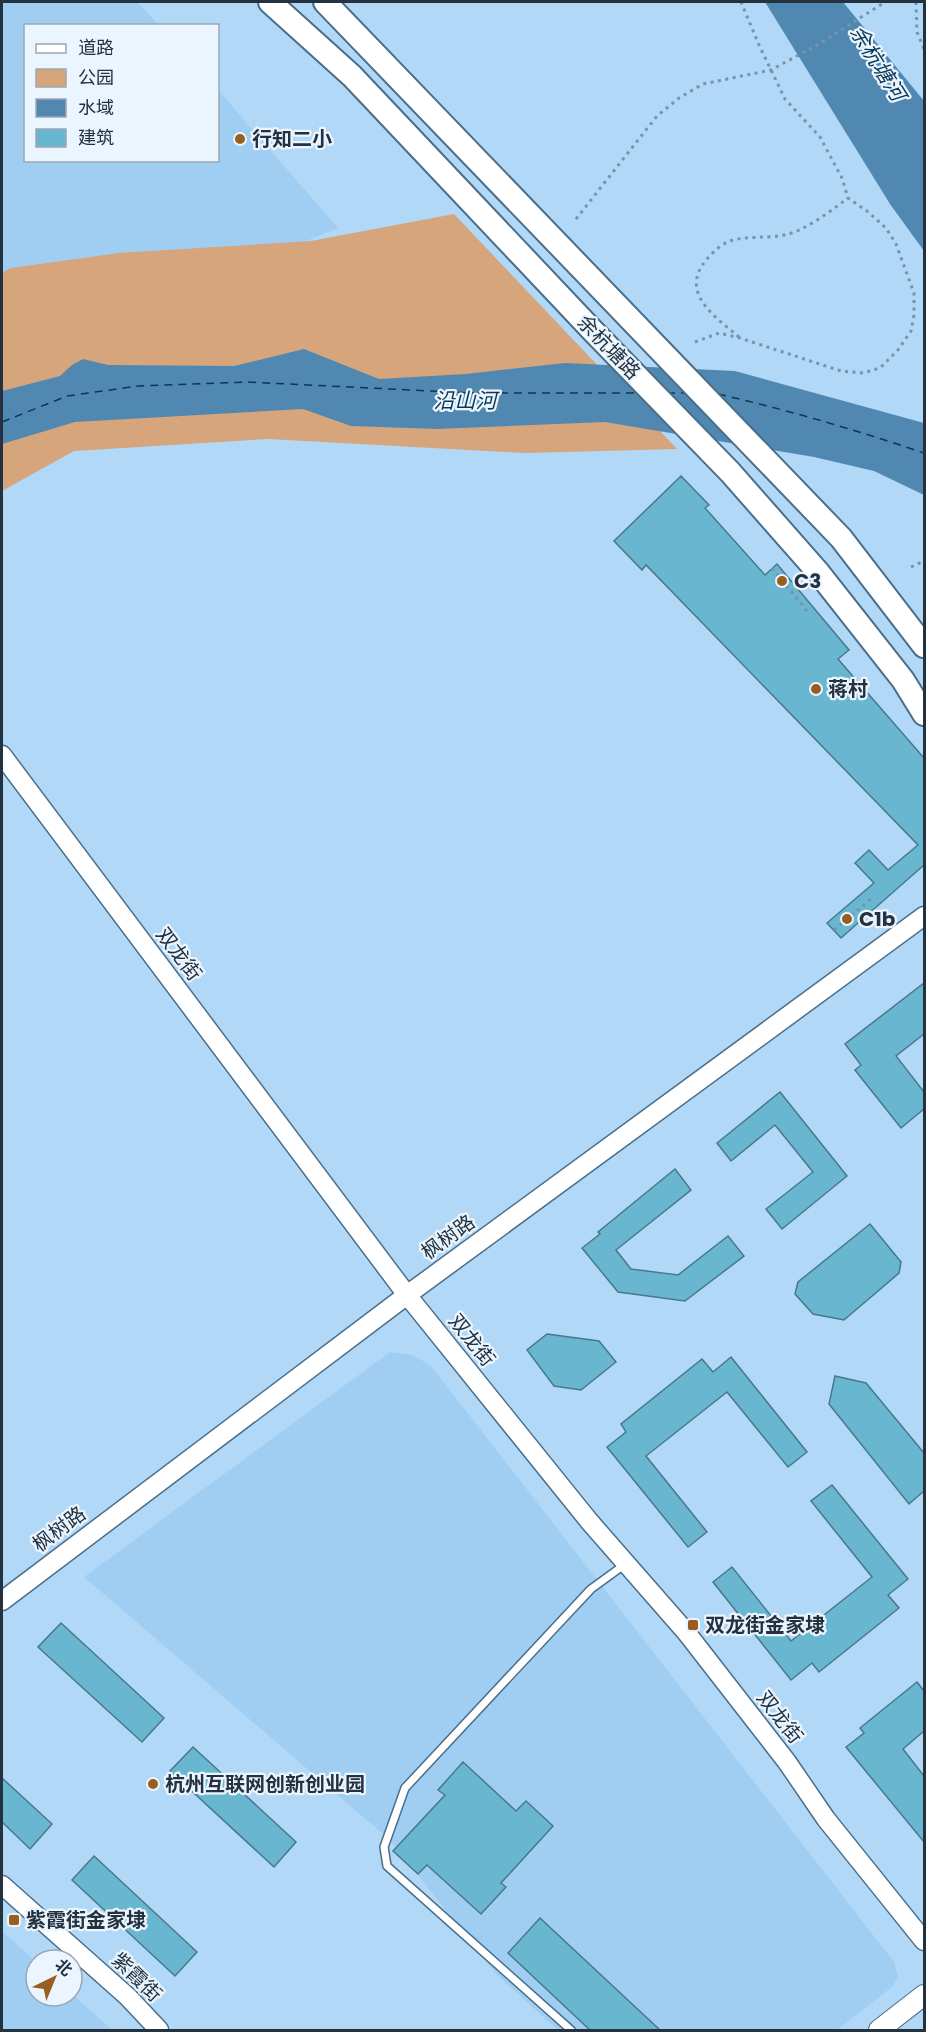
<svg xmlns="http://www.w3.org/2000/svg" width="926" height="2032" viewBox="0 0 926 2032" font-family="Poppins,'Noto Sans SC',sans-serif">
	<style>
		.built { fill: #a0cef2 }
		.green { fill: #d6a57b }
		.water { fill: #5188b1 }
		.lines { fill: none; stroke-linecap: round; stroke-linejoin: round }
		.ferry { stroke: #0a3854; stroke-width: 1.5; stroke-dasharray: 8 6; stroke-linecap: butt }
		.building { fill: #69b6d0; stroke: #48798a; stroke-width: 1.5 }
		.service-casing { stroke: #4a6e89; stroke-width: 10 }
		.tertiary-casing { stroke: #4a6e89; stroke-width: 21 }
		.secondary-casing { stroke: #4a6e89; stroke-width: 22 }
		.primary-casing { stroke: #4a6e89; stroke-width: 26 }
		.path { stroke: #7794ab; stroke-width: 3; stroke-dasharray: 3 4.5; stroke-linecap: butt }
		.service { stroke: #fff; stroke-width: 7 }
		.tertiary { stroke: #fff; stroke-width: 18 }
		.secondary { stroke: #fff; stroke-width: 20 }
		.primary { stroke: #fff; stroke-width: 22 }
		.poi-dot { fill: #995d1f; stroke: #eaf5ff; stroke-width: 2 }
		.labels { text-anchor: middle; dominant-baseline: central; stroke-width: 4.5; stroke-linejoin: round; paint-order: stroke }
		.poi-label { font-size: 20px; font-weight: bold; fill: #23323e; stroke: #eaf5ff; text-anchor: start }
		.street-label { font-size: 20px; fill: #23323e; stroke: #eaf5ff }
		.water-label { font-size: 21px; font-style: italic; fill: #0a3854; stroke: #eaf5ff }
	</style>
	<rect width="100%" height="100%" fill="#b1d8f7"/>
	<g class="built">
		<path d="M2,2H137L159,25L26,26V160H218V90L338,228L277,253L2,280Z"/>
		<path d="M390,1352L413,1355L431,1366L894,1962L898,1976L893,1986L837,2030H558L497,1975L390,1840L84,1577Z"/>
		<path d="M2,1931L36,1962V1996H72V1994L112,2030H2Z"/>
	</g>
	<path class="green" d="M454,214L677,449L526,453L268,439L74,451L2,491V273L11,268L119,253L311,241Z"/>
	<g class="water">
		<path d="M765,2H843L924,101V251L890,204Z"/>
		<path d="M304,349L379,379L466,374L565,363L735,371L924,423V495L874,471L814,457L605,422L438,429L351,426L303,409L75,422L2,444V391L60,376L72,365L83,359L108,365L234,366Z"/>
	</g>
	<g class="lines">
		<g class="ferry">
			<path d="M667,393H686"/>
			<path d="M718,394C788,410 856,430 924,453"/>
			<path d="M2,422L67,396L138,386L247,382L472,393H638"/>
		</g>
	</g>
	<g class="building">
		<path d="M681,476L709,505L705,508L765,575L777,564L849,650L838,659L924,758V865L841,938L827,923L874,883L855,863L869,850L888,870L918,845L646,565L642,570L614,541Z"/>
		<path d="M924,983V1034L896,1056L924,1092V1109L901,1128L855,1070L861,1065L845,1044Z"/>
		<path d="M780,1092L847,1176L782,1229L766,1209L813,1172L775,1125L731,1161L717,1143Z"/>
		<path d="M675,1169L691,1190L616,1250L631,1269L678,1275L728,1236L744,1256L685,1301L618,1292L582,1248L600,1234L598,1232Z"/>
		<path d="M870,1224L901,1262L899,1273L844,1320L813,1314L795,1294L798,1282Z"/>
		<path d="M547,1334L599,1341L616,1362L581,1390L554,1386L527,1350Z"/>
		<path d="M731,1357L807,1452L788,1467L727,1392L646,1456L707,1532L688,1547L607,1447L626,1432L621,1424L702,1359L713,1372Z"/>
		<path d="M835,1376L866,1383L924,1453V1491L909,1504L829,1404Z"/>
		<path d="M832,1485L908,1579L888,1595L899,1608L819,1672L812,1663L791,1680L713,1582L732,1567L791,1641L872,1577L811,1501Z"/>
		<path d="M61,1623L164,1718L142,1742L38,1647Z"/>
		<path d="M917,1682L924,1691V1731L903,1749L924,1776V1842L846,1747L864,1733L860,1728Z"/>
		<path d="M193,1747L296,1842L274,1867L170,1771Z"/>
		<path d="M463,1762L516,1811L526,1801L553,1826L501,1883L506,1887L481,1914L427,1865L418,1874L393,1851L445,1795L438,1790Z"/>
		<path d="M2,1778L52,1824L30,1849L2,1822Z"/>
		<path d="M94,1856L197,1952L175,1976L72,1880Z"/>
		<path d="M540,1918L661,2031H591L508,1953Z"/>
	</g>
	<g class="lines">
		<defs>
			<path id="service" d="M571,2030L387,1866L384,1847L405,1788L591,1589L624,1565"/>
			<g id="tertiary">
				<path d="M2,755L407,1295L589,1521L686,1632L787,1762L826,1819L924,1941"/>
				<path d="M2,1601L407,1295L924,916"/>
				<path d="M2,1885L128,1997L159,2030"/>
			</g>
			<path id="secondary" d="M879,2030L924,1995"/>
			<g id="primary">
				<path d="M270,2L352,76L592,330L730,472L818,572L903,680L924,714"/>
				<path d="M325,2L841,538L924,646"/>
			</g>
		</defs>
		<use href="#service" class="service-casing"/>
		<use href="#tertiary" class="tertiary-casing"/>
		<use href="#secondary" class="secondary-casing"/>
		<use href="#primary" class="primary-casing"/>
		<g class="path">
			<path d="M916,2L917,32L924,49"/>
			<path d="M576,219L657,116L679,98L703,84L771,70L819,44L885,2"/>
			<path d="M739,337C715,317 678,292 707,259C714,251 722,243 733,240C754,235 777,240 797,231C815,223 832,210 848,198"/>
			<path d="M695,342L719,333L740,338L841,371L863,373L880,368L898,350L911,331L914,315V293L896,244L886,228L867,211L848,198L842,178L820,137L785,99L759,45L741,2"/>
			<path d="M911,567L924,561"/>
			<path d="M772,568L808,612"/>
			<path d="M834,930L873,897"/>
		</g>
		<use href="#service" class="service"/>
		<use href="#tertiary" class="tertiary"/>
		<use href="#secondary" class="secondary"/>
		<use href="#primary" class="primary"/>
	</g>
	<g class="poi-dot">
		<circle cx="240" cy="139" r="6"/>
		<circle cx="782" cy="581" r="6"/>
		<circle cx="816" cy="689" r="6"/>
		<circle cx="847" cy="919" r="6"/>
		<rect x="687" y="1619" width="12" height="12" rx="3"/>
		<circle cx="153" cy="1784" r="6"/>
		<rect x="8" y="1914" width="12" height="12" rx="3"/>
	</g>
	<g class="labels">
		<g class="poi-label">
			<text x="252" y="139">行知二小</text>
			<text x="794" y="581">C3</text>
			<text x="828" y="689">蒋村</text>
			<text x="859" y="919">C1b</text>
			<text x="705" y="1625">双龙街金家埭</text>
			<text x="165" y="1784">杭州互联网创新创业园</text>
			<text x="26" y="1920">紫霞街金家埭</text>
		</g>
		<g class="street-label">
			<text transform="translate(609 347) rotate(46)">余杭塘路</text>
			<text transform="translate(179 954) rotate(53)">双龙街</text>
			<text transform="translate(448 1237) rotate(-36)">枫树路</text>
			<text transform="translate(472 1340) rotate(51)">双龙街</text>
			<text transform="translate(59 1529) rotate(-37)">枫树路</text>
			<text transform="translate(780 1717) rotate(52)">双龙街</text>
			<text transform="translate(137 1977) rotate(44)">紫霞街</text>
		</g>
		<g class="water-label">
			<text transform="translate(878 63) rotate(58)">余杭塘河</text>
			<text x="465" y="400">沿山河</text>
		</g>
	</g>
	<rect width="926" height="2032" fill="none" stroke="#23323e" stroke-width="6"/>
	<rect x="24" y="24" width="195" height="138" fill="#eaf5ff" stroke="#9aa7b2" stroke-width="1.5"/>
	<rect x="36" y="44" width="30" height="9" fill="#ffffff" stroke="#9aa7b2" stroke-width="1.5"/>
	<text x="78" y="54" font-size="18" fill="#23323e">道路</text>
	<rect x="36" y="69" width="30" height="18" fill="#d6a57b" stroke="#9aa7b2" stroke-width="1.5"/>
	<text x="78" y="84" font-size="18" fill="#23323e">公园</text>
	<rect x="36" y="99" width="30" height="18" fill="#5188b1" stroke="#9aa7b2" stroke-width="1.5"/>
	<text x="78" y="114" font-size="18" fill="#23323e">水域</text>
	<rect x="36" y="129" width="30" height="18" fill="#69b6d0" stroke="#9aa7b2" stroke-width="1.5"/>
	<text x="78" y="144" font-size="18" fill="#23323e">建筑</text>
	<g transform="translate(54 1978) rotate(43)"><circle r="28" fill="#eaf5ff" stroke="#9aa7b2" stroke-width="1.5"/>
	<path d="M0-4.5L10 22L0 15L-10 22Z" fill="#995d1f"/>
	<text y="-9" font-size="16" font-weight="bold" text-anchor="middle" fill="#23323e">北</text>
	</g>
</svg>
